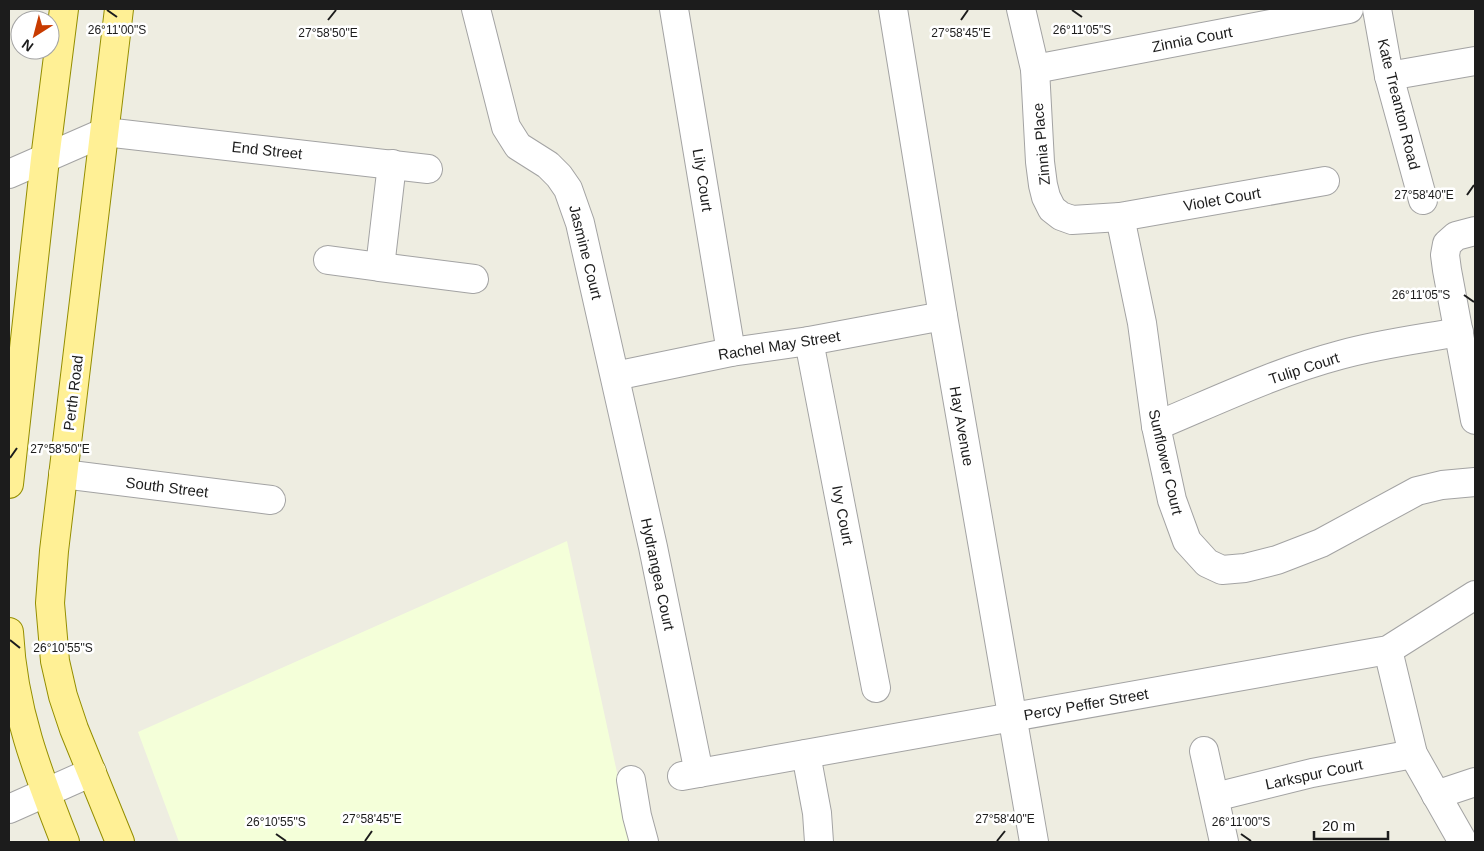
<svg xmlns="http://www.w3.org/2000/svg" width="1484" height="851" viewBox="0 0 1484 851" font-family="Arial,sans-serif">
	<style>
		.education { fill: #f4ffd9 }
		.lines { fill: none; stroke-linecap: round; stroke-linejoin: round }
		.minor-casing { stroke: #a3a3a3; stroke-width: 30 }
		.major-casing { stroke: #948e00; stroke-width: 30 }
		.minor { stroke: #fff; stroke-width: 28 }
		.major { stroke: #fff095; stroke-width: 28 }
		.ticks { fill: none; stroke: #1c1c1c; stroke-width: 2 }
		.labels { text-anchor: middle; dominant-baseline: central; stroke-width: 5; stroke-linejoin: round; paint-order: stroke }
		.street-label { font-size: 15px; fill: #1c1c1c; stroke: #fff }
		.ticks-label { font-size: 12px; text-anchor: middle; fill: #1c1c1c; stroke: #fff; stroke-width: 5; stroke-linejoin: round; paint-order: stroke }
	</style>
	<rect width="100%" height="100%" fill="#eeede1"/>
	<path class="education" d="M567,541L632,842H179L138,732Z"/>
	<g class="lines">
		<defs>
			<g id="minor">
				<path d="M476,9L506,127L518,146L548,165L559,176L568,189L580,223L653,547L699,773"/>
				<path d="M674,9L731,352"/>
				<path d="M893,9L943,316L1034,842"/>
				<path d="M1021,9L1035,69L1040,162L1043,185L1046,197L1052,209L1061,216L1072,220L1120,217L1325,181"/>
				<path d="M1377,9L1389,76L1423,200"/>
				<path d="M1035,69L1349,9"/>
				<path d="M1389,76L1475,61"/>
				<path d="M9,174L105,132L428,169"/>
				<path d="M1120,217L1142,323L1156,426L1172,500L1187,541L1207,563L1222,570L1245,568L1277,560L1321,543L1417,491L1442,485L1475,482"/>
				<path d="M1475,231L1456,236L1447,244L1445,255L1447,270L1475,420"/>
				<path d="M328,260L380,267L392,164"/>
				<path d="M380,267L474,279"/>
				<path d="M809,341L876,688"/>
				<path d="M615,376L731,352L809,341L943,316"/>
				<path d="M1156,426C1216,401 1276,372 1340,355C1379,344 1420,339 1459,332"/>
				<path d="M63,474L271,500"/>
				<path d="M1388,650L1413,754L1463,842"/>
				<path d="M1204,751L1224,842"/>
				<path d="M806,754L817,813L819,842"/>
				<path d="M682,776L1388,650L1475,595"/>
				<path d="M631,780L637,816L644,842"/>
				<path d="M1436,795L1475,782"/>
				<path d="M1215,797L1312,773L1413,754"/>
				<path d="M9,809L92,772"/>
			</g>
			<g id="major">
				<path d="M119,9L54,551L50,603L55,661L63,696L74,729L120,842"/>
				<path d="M9,484L45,159L64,9"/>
				<path d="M9,632C13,709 37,771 65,842"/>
			</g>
		</defs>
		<use href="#minor" class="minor-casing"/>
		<use href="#major" class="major-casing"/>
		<use href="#minor" class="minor"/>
		<use href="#major" class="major"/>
	</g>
	<path class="ticks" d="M107,10L117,17M1072,10L1082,17M328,20L336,10M961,20L968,10M1467,195L1474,185M1464,295L1474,302M10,458L17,448M10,640L20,648M276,834L286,841M1241,834L1251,841M365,841L372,831M997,841L1005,831"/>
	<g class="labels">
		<g class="street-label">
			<text transform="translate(1192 39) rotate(-11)">Zinnia Court</text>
			<text transform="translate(1399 104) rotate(76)">Kate Treanton Road</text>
			<text transform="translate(1041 144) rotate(-95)">Zinnia Place</text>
			<text transform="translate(267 150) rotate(6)">End Street</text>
			<text transform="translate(703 180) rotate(81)">Lily Court</text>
			<text transform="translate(1222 199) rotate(-10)">Violet Court</text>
			<text transform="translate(586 252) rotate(76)">Jasmine Court</text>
			<text transform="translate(779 345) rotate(-9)">Rachel May Street</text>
			<text transform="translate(1304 368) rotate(-18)">Tulip Court</text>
			<text transform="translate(73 393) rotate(-83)">Perth Road</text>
			<text transform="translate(962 426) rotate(80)">Hay Avenue</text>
			<text transform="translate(1166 462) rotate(77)">Sunflower Court</text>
			<text transform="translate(167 487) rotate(7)">South Street</text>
			<text transform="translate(843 515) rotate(79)">Ivy Court</text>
			<text transform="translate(658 574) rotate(78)">Hydrangea Court</text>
			<text transform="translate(1086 704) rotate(-10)">Percy Peffer Street</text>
			<text transform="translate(1314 774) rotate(-12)">Larkspur Court</text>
		</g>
	</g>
	<g class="ticks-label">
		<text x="1082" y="34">26°11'05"S</text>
		<text x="117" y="34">26°11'00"S</text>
		<text x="328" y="37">27°58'50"E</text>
		<text x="961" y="37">27°58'45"E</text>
		<text x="1424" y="199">27°58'40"E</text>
		<text x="1421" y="299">26°11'05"S</text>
		<text x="60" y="453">27°58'50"E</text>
		<text x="63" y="652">26°10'55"S</text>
		<text x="372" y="823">27°58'45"E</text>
		<text x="1005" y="823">27°58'40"E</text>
		<text x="276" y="826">26°10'55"S</text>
		<text x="1241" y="826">26°11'00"S</text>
	</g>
	<rect width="1484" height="851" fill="none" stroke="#1c1c1c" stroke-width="20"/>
	<g transform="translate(35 35) rotate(216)"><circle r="24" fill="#ffffff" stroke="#a4a4a4"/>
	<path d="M0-4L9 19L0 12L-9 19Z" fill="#c83b00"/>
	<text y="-8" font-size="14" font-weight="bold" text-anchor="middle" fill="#1c1c1c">N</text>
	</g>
	<path d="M1314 831v8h74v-8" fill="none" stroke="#1c1c1c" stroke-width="2.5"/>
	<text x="1322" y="831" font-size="15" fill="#1c1c1c" stroke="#ffffff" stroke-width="4" paint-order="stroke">20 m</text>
</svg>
